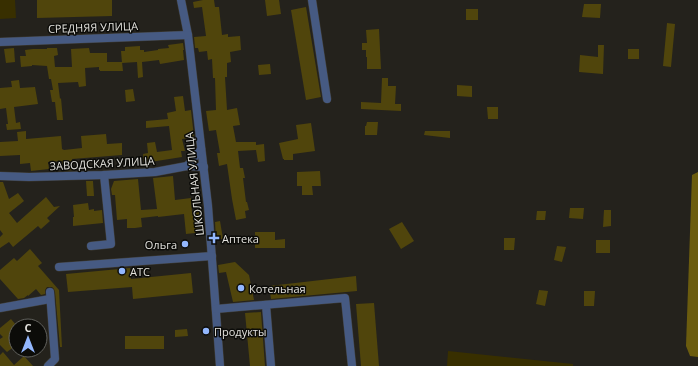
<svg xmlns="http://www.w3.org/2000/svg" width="698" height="366" viewBox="0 0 698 366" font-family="'Open Sans',sans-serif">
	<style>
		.green { fill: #382f00 }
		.water { fill: #6b5c0e }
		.building { fill: #50450c }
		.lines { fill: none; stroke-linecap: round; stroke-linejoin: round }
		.street-casing { stroke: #3f3d37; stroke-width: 9 }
		.street { stroke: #465a82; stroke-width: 8 }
		.poi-dot { fill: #93b7fd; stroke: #0c0c09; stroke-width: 1.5 }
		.labels { text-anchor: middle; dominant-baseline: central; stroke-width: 3; stroke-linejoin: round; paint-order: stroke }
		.street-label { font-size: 11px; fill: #e3e2dd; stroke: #0c0c09 }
		.poi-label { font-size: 11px; fill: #e3e2dd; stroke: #0c0c09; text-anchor: start }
	</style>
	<rect width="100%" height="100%" fill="#24221c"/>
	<g class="green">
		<path d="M0,0H15L16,18L0,19Z"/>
		<path d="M448,351L573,364V366H447Z"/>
	</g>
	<path class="water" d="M698,172V357L690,356L686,346L692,175Z"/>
	<g class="building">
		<path d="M37,0H112V16L37,18Z"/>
		<path d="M203,0H214L215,7H219L222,35L228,34V37L240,36L241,50L230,52L231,62L227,63V77H225L227,110L237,108L240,125L233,126L236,142H256V145L264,144L265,161L258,162L256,150L238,151L240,168H243L245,178H243L246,202H247L249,210L245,211L246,218L236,220L232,199L227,164L219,166L217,153H220L216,130L209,131L206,111L216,110L215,78H213L212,59L208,60L207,51L199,52L198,48H195L194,37L206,36L202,7L194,8L193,2Z"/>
		<path d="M265,0H279L281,14L267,16Z"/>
		<path d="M584,4H601L600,18L582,17Z"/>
		<path d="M306,7L321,97L306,100L291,10Z"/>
		<rect x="466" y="9" width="12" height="11"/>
		<path d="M667,23L675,24L671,67L663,66Z"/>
		<path d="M379,29L381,69H367V57H366V50H362V43H367L366,30Z"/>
		<path d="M183,43L184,50H183L184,60L160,64L159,60L142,62L143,77L138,78L137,62L122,63L121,51H125V47L140,46V50H144V52L158,50V49L169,48L168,45Z"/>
		<path d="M598,45H604L603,74L579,72L580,55L598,57Z"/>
		<path d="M14,48L15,62L6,63L4,49Z"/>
		<path d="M47,48H57L58,55L54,56L55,67H72L71,49L89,48L90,53H107V62H122L123,71H100V70H99V67L85,68L86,86L79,87L78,82L58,83L60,99L61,98L63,120H57L55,102H52L50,90H53L51,79H49L47,66L32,65V66L21,67L20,56H26L25,50L33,49H47Z"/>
		<rect x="628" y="49" width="11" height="10"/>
		<path d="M270,64L271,74L259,75L258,65Z"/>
		<path d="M382,78H388V86H396L395,104H401V111L361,109V102L381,103Z"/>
		<path d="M19,80L20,88L35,87L38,104L14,107L16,123L20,122L21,129L7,130L6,124H8L6,108L0,109V88L12,87L11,81Z"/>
		<path d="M457,85L472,86V97L457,96Z"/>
		<path d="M133,89L135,101L126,102L125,90Z"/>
		<path d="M183,96L185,111L191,110L194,137L182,139L185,151H181L182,157L144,163L143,154L148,153L147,143L155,142L157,152L172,150L169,126L146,128V121L168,119L167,113L176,111L174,97Z"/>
		<path d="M487,107H498V119H488Z"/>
		<path d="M367,122H378L377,135H365V126H366Z"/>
		<path d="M311,123L315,151L293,154V160H284V159H283L279,143L298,139L296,125Z"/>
		<path d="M26,131V139L61,136L62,149L64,150L82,148L81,136L106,134L107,144L122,143V155L72,159L73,170L63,171L62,161L48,162L49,169L31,171L30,163L20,164V155L0,156V142L18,141L17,132Z"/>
		<path d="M425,131H450V138L424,135Z"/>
		<path d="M320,171L321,186H312L313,195H302V186H297V172Z"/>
		<path d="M173,176L175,200L191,198L192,213L199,212L201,224L204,223V232L186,234L184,214L158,217V216L141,218L142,227L135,228H127V219L117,220L115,195H112L111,189L114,181L138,179L141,210L157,209L153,178Z"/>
		<path d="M86,181H93L94,196H87Z"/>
		<path d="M0,182H3L9,199L18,193L24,201L9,213L17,223L46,197L54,207L60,206L47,218L50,221L41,229L38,226L13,247L9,242L0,248V237L3,234L0,230Z"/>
		<path d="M88,203L89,210L94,209V211L102,210L103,223L73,226V217H74L73,205Z"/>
		<path d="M570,208H584L583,219L569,218Z"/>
		<path d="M604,210H611V226L603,227Z"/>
		<path d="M537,211H546L545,220H536Z"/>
		<path d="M220,221L223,239L216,240L215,222Z"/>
		<path d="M402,222L414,241L401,249L389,229Z"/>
		<path d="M255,232H275V240L285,239V248H255Z"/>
		<path d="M504,238H515L514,250H504Z"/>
		<rect x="596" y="240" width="14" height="13"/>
		<path d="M557,246L566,247L562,262L554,260Z"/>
		<path d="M30,249L42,263L38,266L59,290L62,347H60L55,292L54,289L52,287H47L45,290V294L41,295L36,289L28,296V295L24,298L18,299L0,279V270L14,258L17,261Z"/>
		<path d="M235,262L249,275L254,300L233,302L226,272L219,273L218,265Z"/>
		<path d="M130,268L131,279L191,273L193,293L133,299L132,287L68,292L66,274Z"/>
		<path d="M356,276L357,291L271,299L269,286Z"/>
		<path d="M539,290L548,291L545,306L536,304Z"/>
		<path d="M584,291H595L594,306H584Z"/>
		<path d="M374,303L379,366H361L356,304Z"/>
		<path d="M261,312L265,366H250L245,313Z"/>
		<path d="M11,319L16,325V344L12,342L15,346L7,352L0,345V339L3,337L0,334V328Z"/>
		<path d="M187,329L188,336L175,337V330Z"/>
		<rect x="125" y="336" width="39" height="13"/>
		<path d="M3,352L14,365L24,356L33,366H0V355Z"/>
	</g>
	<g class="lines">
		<defs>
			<g id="street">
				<path d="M181,0L188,35L208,206L220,366"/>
				<path d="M312,0L327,99"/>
				<path d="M0,42L188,35"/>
				<path d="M187,166L201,149"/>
				<path d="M0,176L29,177L104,175L155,172L187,166L204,167"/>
				<path d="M91,246L111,244L104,175"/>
				<path d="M59,267L212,256"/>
				<path d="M266,305L271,366"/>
				<path d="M0,308L50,299"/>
				<path d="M216,309L345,298L352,366"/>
				<path d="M48,366L55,359L50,292"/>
			</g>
		</defs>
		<use href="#street" class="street-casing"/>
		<use href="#street" class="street"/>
	</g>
	<g class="poi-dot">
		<path d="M212 232h4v4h4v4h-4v4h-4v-4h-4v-4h4z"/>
		<circle cx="185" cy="244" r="4"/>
		<circle cx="122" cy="271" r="4"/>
		<circle cx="241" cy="288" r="4"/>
		<circle cx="206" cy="331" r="4"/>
	</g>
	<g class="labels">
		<g class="street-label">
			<text transform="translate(93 27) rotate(-2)">СРЕДНЯЯ УЛИЦА</text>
			<text transform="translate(102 163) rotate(-3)">ЗАВОДСКАЯ УЛИЦА</text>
			<text transform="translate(194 184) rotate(-96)">ШКОЛЬНАЯ УЛИЦА</text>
		</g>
		<g class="poi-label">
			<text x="222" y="238">Аптека</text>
			<text x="177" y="244" text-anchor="end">Ольга</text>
			<text x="130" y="271">АТС</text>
			<text x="249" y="288">Котельная</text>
			<text x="214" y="331">Продукты</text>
		</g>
	</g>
	<g transform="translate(28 338)"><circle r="19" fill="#0c0c09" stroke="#62625e"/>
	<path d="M0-3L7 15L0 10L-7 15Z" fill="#93b7fd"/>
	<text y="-6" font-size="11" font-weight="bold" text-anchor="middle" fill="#e3e2dd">С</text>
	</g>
</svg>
